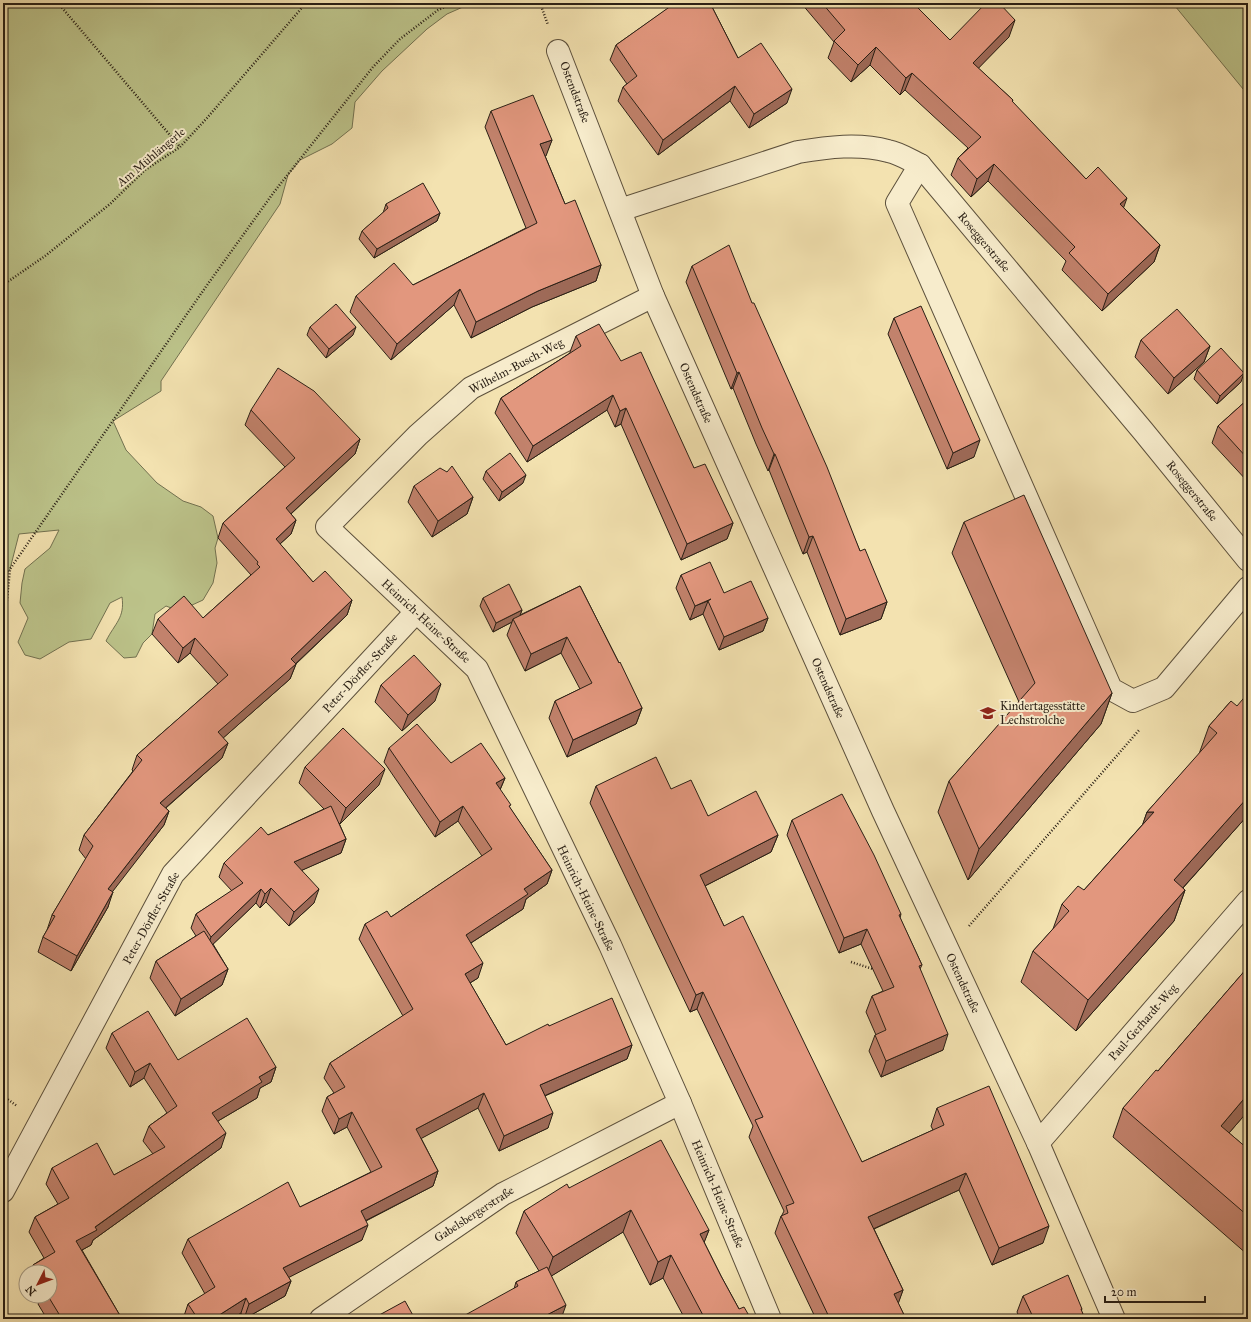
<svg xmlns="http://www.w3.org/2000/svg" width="1251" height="1322" viewBox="0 0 1251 1322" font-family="'IM FELL Great Primer',serif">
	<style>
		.green { fill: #bcc38a; stroke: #727150 }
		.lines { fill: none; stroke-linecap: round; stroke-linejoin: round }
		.minor-casing { stroke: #5c503c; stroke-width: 24 }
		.path { stroke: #291f15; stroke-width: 2.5; stroke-dasharray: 1 2; stroke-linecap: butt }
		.minor { stroke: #f7eccc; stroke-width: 22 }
		.wall { fill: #c2826c; stroke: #291f15 }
		.shaded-wall { fill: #9e6a58; stroke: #291f15 }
		.building { fill: #e2977e; stroke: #291f15 }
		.labels { text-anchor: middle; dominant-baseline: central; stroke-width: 4; stroke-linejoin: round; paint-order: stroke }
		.street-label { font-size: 12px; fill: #291f15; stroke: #f7eccc }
		.poi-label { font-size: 12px; fill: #291f15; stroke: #f7eccc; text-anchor: start }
	</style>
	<rect width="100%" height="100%" fill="#f3e2b0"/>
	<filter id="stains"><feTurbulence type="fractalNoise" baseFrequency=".005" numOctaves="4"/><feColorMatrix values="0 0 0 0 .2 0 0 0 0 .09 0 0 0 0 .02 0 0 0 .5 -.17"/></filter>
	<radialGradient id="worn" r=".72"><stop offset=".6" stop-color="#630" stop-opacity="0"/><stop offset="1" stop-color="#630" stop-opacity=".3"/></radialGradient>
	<g class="green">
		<path d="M3,3H472L447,14L427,29L382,71L355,102L352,128L332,144L300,160L288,175L280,204L161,381V391L113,421L126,450L157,483L183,501L201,507L213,516L218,538L215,548L217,563L213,583L203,600L179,611L166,606L155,614L152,634L143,643L136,657L124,658L106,641C115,623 125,618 122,597L110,603L91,639L69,642L40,659L25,655L18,642L28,618L20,603L22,583L25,569L50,548L59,530L19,534L10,569L3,580Z"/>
		<path d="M1173,3H1248V95L1175,6Z"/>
	</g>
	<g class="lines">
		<defs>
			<g id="minor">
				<path d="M558,51L653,296L883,811L1038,1143L1114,1319"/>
				<path d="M920,165L897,203L1111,689L1133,701L1164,688L1248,588"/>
				<path d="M620,210L798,152C828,147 859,143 888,151C899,153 910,160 920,165L1143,431L1248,560"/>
				<path d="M653,296L471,388L418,435L327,527L477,669L610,945L680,1103L770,1319"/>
				<path d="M1038,1143L1248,901"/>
				<path d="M3,1191L173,874L416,612"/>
				<path d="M321,1319L503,1194L680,1103"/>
			</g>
		</defs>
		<use href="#minor" class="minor-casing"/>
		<g class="path">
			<path d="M58,3L180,147"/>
			<path d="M540,3L548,25"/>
			<path d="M3,285L45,256L110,204L145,170L180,147L207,118L306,3"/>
			<path d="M3,608L6,602"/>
			<path d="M3,640L10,569L205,288L274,192L373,67L400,39L438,10L454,3"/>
			<path d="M969,926L1140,729"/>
			<path d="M851,962L876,970"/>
			<path d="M3,1096L17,1106"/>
		</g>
		<use href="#minor" class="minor"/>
	</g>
	<g class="wall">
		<path d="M674,3H710L738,58L787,103L749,128L730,101L658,155L618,101L623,87L627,84L610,60L616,45L673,5Z"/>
		<path d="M753,3H761L756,6Z"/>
		<path d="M801,3H913L950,40L1009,37L978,68L1013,100L1012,102L1086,179L1123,207L1160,245L1154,262L1102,311L1062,270L1066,261L988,181L971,197L951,175L958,158L968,148L905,90L900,95L870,65L851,82L828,58L834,42Z"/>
		<path d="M491,111L552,140L545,156L565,204L601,265L596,281L532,307L471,338L454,305L391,360L350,312L356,296L413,285L526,228L485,127Z"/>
		<path d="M386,204L440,213L437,221L374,258L359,239L362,231L383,213Z"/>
		<path d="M692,266L752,303L860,551L887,602L881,619L840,635L807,552L803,554L769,470L768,471L756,444L733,388L731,389L686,282Z"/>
		<path d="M894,318L974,457L947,469L888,334Z"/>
		<path d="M310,327L353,335L326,358L307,335Z"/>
		<path d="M576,336L621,361L694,468L733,523L727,539L681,560L621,424L615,427L607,410L527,462L495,413L501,398L570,353V352Z"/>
		<path d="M1141,340L1210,346L1204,362L1168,394L1135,357Z"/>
		<path d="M1197,370L1241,382L1217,404L1194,379Z"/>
		<path d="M1248,399V482L1212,443L1218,426Z"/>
		<path d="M251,410L360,439L355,454L291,514L296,520L291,534L280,544L313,582L352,600L347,615L296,664L290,679L223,738L228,743L222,758L166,808L169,811L164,825L112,891L108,907L71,971L38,952L43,937L47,930L52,915L86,859L79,850L84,835L133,771L132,770L137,755L218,684L190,653L178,663L152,634L158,619L203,618L251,575L218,538L223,523L285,467L245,425Z"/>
		<path d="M486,471L523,483L499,501L483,479Z"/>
		<path d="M414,486L473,497L467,514L432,537L408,502Z"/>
		<path d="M964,522L1112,693L1101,724L968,880L938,812L949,781L1019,702L952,553Z"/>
		<path d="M681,575L724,593L768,618L763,631L719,650L703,614L690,620L676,588Z"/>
		<path d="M580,586L642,708L636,724L567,757L549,718L555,701L580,689L561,653L525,671L507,635L512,622L493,632L480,606L483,598L522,610L520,615Z"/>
		<path d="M381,685L435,701L402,731L375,702Z"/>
		<path d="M1231,701L1248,815L1183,888L1185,890L1174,921L1076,1031L1021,982L1033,951L1053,929L1062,904L1084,890L1143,824L1147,812L1199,754L1209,726Z"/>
		<path d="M389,748L451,763L505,778L500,790L510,808L552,870L547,884L526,899L523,909L471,943L478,978L470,983L506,1045L549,1026L632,1045L627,1059L545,1096L548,1128L499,1151L478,1108L421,1138L438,1171L433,1186L366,1221L362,1240L288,1277L291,1281L285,1296L244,1319L241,1313L231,1319H183L188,1304L205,1294L182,1253L188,1239L300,1207L371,1172L347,1127L334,1134L322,1111L327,1097L334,1093L324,1078L330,1063L403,1016L359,939L365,924L391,917L482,856L458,821L435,837L384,762Z"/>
		<path d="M305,767L379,785L340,824L339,823L346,839L341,853L302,870L314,903L289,926L266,902L260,908L256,903L213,944L228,969L222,985L175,1016L150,978L156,961L196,936L191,928L196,914L232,891L219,877L224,863L268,835L324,809L299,783Z"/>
		<path d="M596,786L671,789L708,816L778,835L771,852L705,886L724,926L862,1162L933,1130L931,1126L937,1108L1043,1243L992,1265L959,1190L874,1229L903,1290L898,1303L906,1319H816L775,1233L781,1216L782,1215L784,1211L749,1137L753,1126L697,1009L690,1012L590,803Z"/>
		<path d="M792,820L901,914L900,918L922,965L920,969L943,1050L881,1077L869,1051L875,1035H876L866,1012L872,996L883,991L861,944L839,953L787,835Z"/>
		<path d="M1248,967V1111L1229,1133L1248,1149V1255L1113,1137L1123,1108L1158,1071Z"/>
		<path d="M112,1033L178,1060L276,1067L271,1082L260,1088L257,1098L218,1121L221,1148L93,1240L91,1245L82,1250L122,1319H47L38,1304L40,1300L37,1296H50V1272H31L33,1265L44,1258L29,1232L35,1217L58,1204L46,1184L52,1168L114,1175L153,1154L143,1141L149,1126L167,1113L144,1078L130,1087L106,1048Z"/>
		<path d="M569,1188L709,1230L704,1242L721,1276L739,1309L751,1319H685L663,1278L650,1285L623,1232L551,1276L514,1289L516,1282L539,1271L516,1233L524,1211Z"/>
		<path d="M1023,1296L1082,1309L1081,1311L1085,1319H1020L1017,1312Z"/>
	</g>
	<g class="shaded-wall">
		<path d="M757,3H761L756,6Z"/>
		<path d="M1015,20L1009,37L967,80L973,63Z"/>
		<path d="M876,47L870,65L851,82L858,65Z"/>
		<path d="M912,73L905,90L900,95L906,78Z"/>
		<path d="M735,86L730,101L658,155L663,140Z"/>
		<path d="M792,89L787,103L749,128L754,114Z"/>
		<path d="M552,140L546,156L535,160L540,144Z"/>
		<path d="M994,164L988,181L971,197L977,179Z"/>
		<path d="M1127,198L1121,215L1120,204Z"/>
		<path d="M440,213L437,221L374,258L377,249Z"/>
		<path d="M1160,245L1154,262L1102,311L1108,294Z"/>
		<path d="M601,265L596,281L532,307L471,338L476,322L538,291Z"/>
		<path d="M460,289L454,305L391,360L397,344Z"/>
		<path d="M356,327L353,335L326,358L329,349Z"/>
		<path d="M1210,346L1204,362L1168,394L1174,378Z"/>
		<path d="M739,372L733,388L731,389L737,373Z"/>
		<path d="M1244,373L1241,382L1217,404L1220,396Z"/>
		<path d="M613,395L607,410L527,462L533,446Z"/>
		<path d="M626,408L621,424L615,427L620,411Z"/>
		<path d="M360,439L355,454L281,523L286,508Z"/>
		<path d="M980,440L974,457L947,469L953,453Z"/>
		<path d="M774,454H775L769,470L768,471Z"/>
		<path d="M526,475L523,483L499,501L502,492Z"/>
		<path d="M473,497L467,514L432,537L438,521Z"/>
		<path d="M296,520L291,534L270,553L276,539Z"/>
		<path d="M733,523L727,539L681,560L687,544Z"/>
		<path d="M813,536L807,552L803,554L809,537Z"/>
		<path d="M352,600L347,615L292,667L296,664L290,679L213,747L218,732L291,659Z"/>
		<path d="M708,601L703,614L690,620L695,606Z"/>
		<path d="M887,602L881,619L840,635L846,619Z"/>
		<path d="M522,610L519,618L513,619L512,622L493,632L496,623Z"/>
		<path d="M768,618L763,631L719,650L724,637Z"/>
		<path d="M567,637L561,653L525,671L531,654Z"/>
		<path d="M195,638L190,653L178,663L183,648Z"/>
		<path d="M441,684L435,701L402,731L408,715Z"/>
		<path d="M1112,693L1101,724L968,880L979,849Z"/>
		<path d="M642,708L636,724L567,757L573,740Z"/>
		<path d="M228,743L222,758L154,818L160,803Z"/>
		<path d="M385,769L379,785L340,824L346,808Z"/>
		<path d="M505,778L499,792L496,783Z"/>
		<path d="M1248,797V815L1162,911L1174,880Z"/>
		<path d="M463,806L458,821L435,837L440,822Z"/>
		<path d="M169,811L164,825L103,904L108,889Z"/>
		<path d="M1147,812H1154L1136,843Z"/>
		<path d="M778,835L771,852L693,892L700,875Z"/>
		<path d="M346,839L341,853L289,876L294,862Z"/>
		<path d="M552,870L547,884L526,899L523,909L460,950L466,935L524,889Z"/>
		<path d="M271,888L266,902L260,908L265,894Z"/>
		<path d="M261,889L256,903L206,951L211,937Z"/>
		<path d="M319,889L314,903L289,926L294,912Z"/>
		<path d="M1185,890L1174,921L1076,1031L1088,1000Z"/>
		<path d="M113,892L108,907L71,971L77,956Z"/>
		<path d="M867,929L861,944L839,953L844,938Z"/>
		<path d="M483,963L478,978L460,989L465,974Z"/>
		<path d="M228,969L222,985L175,1016L181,999Z"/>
		<path d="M703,992L697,1009L690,1012L696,995Z"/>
		<path d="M948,1034L943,1050L881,1077L886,1061Z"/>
		<path d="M632,1045L627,1059L535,1100L540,1085Z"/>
		<path d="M150,1063L144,1078L130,1087L135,1072Z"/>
		<path d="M276,1067L271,1082L260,1088L257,1098L206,1128L212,1113L259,1077Z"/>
		<path d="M484,1093L478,1108L411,1144L416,1129Z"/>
		<path d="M1248,1094V1111L1210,1155L1221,1126Z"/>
		<path d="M352,1112L347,1127L334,1134L339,1119Z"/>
		<path d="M553,1113L548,1128L499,1151L504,1136Z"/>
		<path d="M226,1133L221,1148L93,1240L91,1245L71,1256L76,1241Z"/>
		<path d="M438,1171L433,1186L355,1226L361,1211Z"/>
		<path d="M966,1173L959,1190L862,1234L868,1217Z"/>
		<path d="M631,1210L623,1232L545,1280L553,1257Z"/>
		<path d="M368,1225L362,1240L278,1283L283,1268Z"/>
		<path d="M1049,1226L1043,1243L992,1265L999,1248Z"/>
		<path d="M709,1230L700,1253V1234Z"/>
		<path d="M671,1255L663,1278L650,1285L658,1262Z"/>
		<path d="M291,1281L285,1296L244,1319L249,1304Z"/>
		<path d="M903,1290L897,1307L894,1294Z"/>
		<path d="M246,1298L241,1313L231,1319H213Z"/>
		<path d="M566,1305L561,1319H539Z"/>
	</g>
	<g class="building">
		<path d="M675,3H710L738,58L761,43L792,89L754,114L735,86L663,140L623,87L637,76L616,45Z"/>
		<path d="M822,3H913L950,40L986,3H999L1015,20L973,63L1013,100L1012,101L1086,179L1098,167L1127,198L1120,204L1160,245L1108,294L1069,253L1075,247L994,164L977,179L958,158L981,137L912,73L906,78L876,47L858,65L834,41L845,30Z"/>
		<path d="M533,95L552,140L540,144L565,204L575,200L601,265L538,291L476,322L460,289L397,344L356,296L394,263L413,285L537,223L491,111Z"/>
		<path d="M423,183L440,213L377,249L362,231L388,208L386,204Z"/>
		<path d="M729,245L752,303H754L827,467L860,551L865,549L887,602L846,619L813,536L809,537L775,454H774L762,428L739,372L737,373L692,266Z"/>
		<path d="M336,304L356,327L329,349L310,327Z"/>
		<path d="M921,306L980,440L953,453L894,318Z"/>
		<path d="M1177,309L1210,346L1174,378L1141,340Z"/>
		<path d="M599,324L621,361L641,352L694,468L705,464L733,523L687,544L626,408L620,411L613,395L533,446L501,398L581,346L576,336Z"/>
		<path d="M1221,348L1244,373L1220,396L1197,370Z"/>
		<path d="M278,368L314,391L360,439L286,508L296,520L276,539L313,582L325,571L352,600L291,659L296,664L218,732L228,743L160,803L169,811L108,889L113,892L77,956L43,937L55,916L52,915L93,846L84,835L142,760L137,755L228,675L195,638L183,648L158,619L184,596L203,618L260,567L257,564L258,562L223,523L295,458L251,410Z"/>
		<path d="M1248,399V459L1218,426Z"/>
		<path d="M510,453L526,475L502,492L486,471Z"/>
		<path d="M452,466L473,497L438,521L414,486L440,468L447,472Z"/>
		<path d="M1024,495L1112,693L979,849L949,781L1035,683L964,522Z"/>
		<path d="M710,562L724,593L751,581L768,618L724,637L708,601L711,599L695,606L681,575Z"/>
		<path d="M509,584L522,610L496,623L483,598Z"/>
		<path d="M580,586L619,663L620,662L642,708L573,740L555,701L592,683L567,637L531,654L513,619Z"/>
		<path d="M414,655L441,684L408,715L381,685Z"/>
		<path d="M1248,693V797L1174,880L1185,890L1088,1000L1033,951L1069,911L1062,904L1078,886L1084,890L1154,812H1147L1217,733L1209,726L1231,701L1237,706Z"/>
		<path d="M417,724L451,763L481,743L505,778L496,783L511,805L509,806L552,870L524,889L528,894L466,935L483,963L465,974L506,1045L548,1024L549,1026L612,998L632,1045L540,1085L553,1113L504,1136L484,1093L416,1129L438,1171L361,1211L368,1225L283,1268L291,1281L249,1304L246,1298L213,1319H198L188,1304L215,1287L188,1239L288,1182L300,1207L382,1167L352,1112L339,1119L327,1097L345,1087L330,1063L413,1009L365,924L387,911L391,917L492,849L463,806L440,822L389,748Z"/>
		<path d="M343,728L385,769L346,808L305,767Z"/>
		<path d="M656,757L671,789L691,780L708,816L756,791L778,835L700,875L724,926L743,916L862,1162L944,1125L937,1108L989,1086L1049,1226L999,1248L966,1173L868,1217L903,1290L894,1294L906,1319H830L781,1216L788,1213L786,1206L794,1203L755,1120L763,1117L703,992L696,995L596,786Z"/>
		<path d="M842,794L874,855L901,914L899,915L922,965L919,966L948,1034L886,1061L875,1035L886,1030L872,996L894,987L867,929L844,938L792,820Z"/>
		<path d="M331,806L346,839L294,862L319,889L294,912L271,888L265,894L261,889L211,937L196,914L243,883L224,863L261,827L268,835Z"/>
		<path d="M204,931L228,969L181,999L156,961Z"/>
		<path d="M1248,967V1094L1221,1126L1248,1149V1216L1123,1108L1156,1070L1158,1071Z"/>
		<path d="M148,1011L178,1060L247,1018L276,1067L259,1077L262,1082L212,1113L226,1133L95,1227L97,1230L76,1241L122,1319H62L48,1296H50V1272H37L33,1265L55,1252L35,1217L69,1198L52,1168L97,1143L114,1175L165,1147L149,1126L177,1106L150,1063L135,1072L112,1033Z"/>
		<path d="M661,1140L709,1230L700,1234L721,1276L739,1309L744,1307L751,1319H705L671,1255L658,1262L631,1210L553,1257L524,1211L567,1184L569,1188Z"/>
		<path d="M547,1267L566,1305L539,1319H458L518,1286L516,1282Z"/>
		<path d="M1068,1275L1082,1309H1081L1085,1319H1034L1023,1296Z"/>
		<path d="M405,1301L415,1319H372Z"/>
	</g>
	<defs>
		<symbol id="school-bare" viewBox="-9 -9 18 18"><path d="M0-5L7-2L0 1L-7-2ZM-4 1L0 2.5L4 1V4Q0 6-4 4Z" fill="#8f2418" stroke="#f7eccc" stroke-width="2.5" paint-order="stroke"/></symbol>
	</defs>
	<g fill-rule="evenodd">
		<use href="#school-bare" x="977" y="702" width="22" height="22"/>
	</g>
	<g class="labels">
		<g class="street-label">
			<text transform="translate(575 92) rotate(69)">Ostendstraße</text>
			<text transform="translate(151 157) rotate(-40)">Am Mühlängerle</text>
			<text transform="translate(984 242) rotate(50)">Roseggerstraße</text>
			<text transform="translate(516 366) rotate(-28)">Wilhelm-Busch-Weg</text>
			<text transform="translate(696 393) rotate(66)">Ostendstraße</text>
			<text transform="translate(1192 491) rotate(51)">Roseggerstraße</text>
			<text transform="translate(426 621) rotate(43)">Heinrich-Heine-Straße</text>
			<text transform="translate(360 673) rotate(-47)">Peter-Dörfler-Straße</text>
			<text transform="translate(828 688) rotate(66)">Ostendstraße</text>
			<text transform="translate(586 898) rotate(64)">Heinrich-Heine-Straße</text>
			<text transform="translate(151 918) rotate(-61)">Peter-Dörfler-Straße</text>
			<text transform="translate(963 983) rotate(65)">Ostendstraße</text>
			<text transform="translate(1143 1022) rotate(-49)">Paul-Gerhardt-Weg</text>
			<text transform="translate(718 1194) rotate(67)">Heinrich-Heine-Straße</text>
			<text transform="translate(474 1214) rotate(-33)">Gabelsbergerstraße</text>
		</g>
		<g class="poi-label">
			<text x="1000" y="706">Kindertagesstätte<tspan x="1000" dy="14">Lechstrolche</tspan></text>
		</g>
	</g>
	<rect width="1251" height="1322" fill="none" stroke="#f3e2b0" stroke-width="16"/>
	<rect x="4" y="4" width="1243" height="1314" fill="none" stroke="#291f15" stroke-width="2"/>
	<rect x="8" y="8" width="1235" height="1306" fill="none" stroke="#291f15"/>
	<g transform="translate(38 1284) rotate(228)"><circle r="19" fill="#f7eccc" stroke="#a59a83"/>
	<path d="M0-3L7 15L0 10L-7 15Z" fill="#8f2418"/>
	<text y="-6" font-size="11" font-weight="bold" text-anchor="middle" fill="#291f15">N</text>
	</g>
	<path d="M1105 1296v6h100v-6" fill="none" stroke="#291f15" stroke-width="2"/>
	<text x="1111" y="1296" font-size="12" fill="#291f15" stroke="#f7eccc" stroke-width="3" paint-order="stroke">20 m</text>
	<rect width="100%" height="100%" filter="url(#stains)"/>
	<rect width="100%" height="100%" fill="url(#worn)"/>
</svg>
